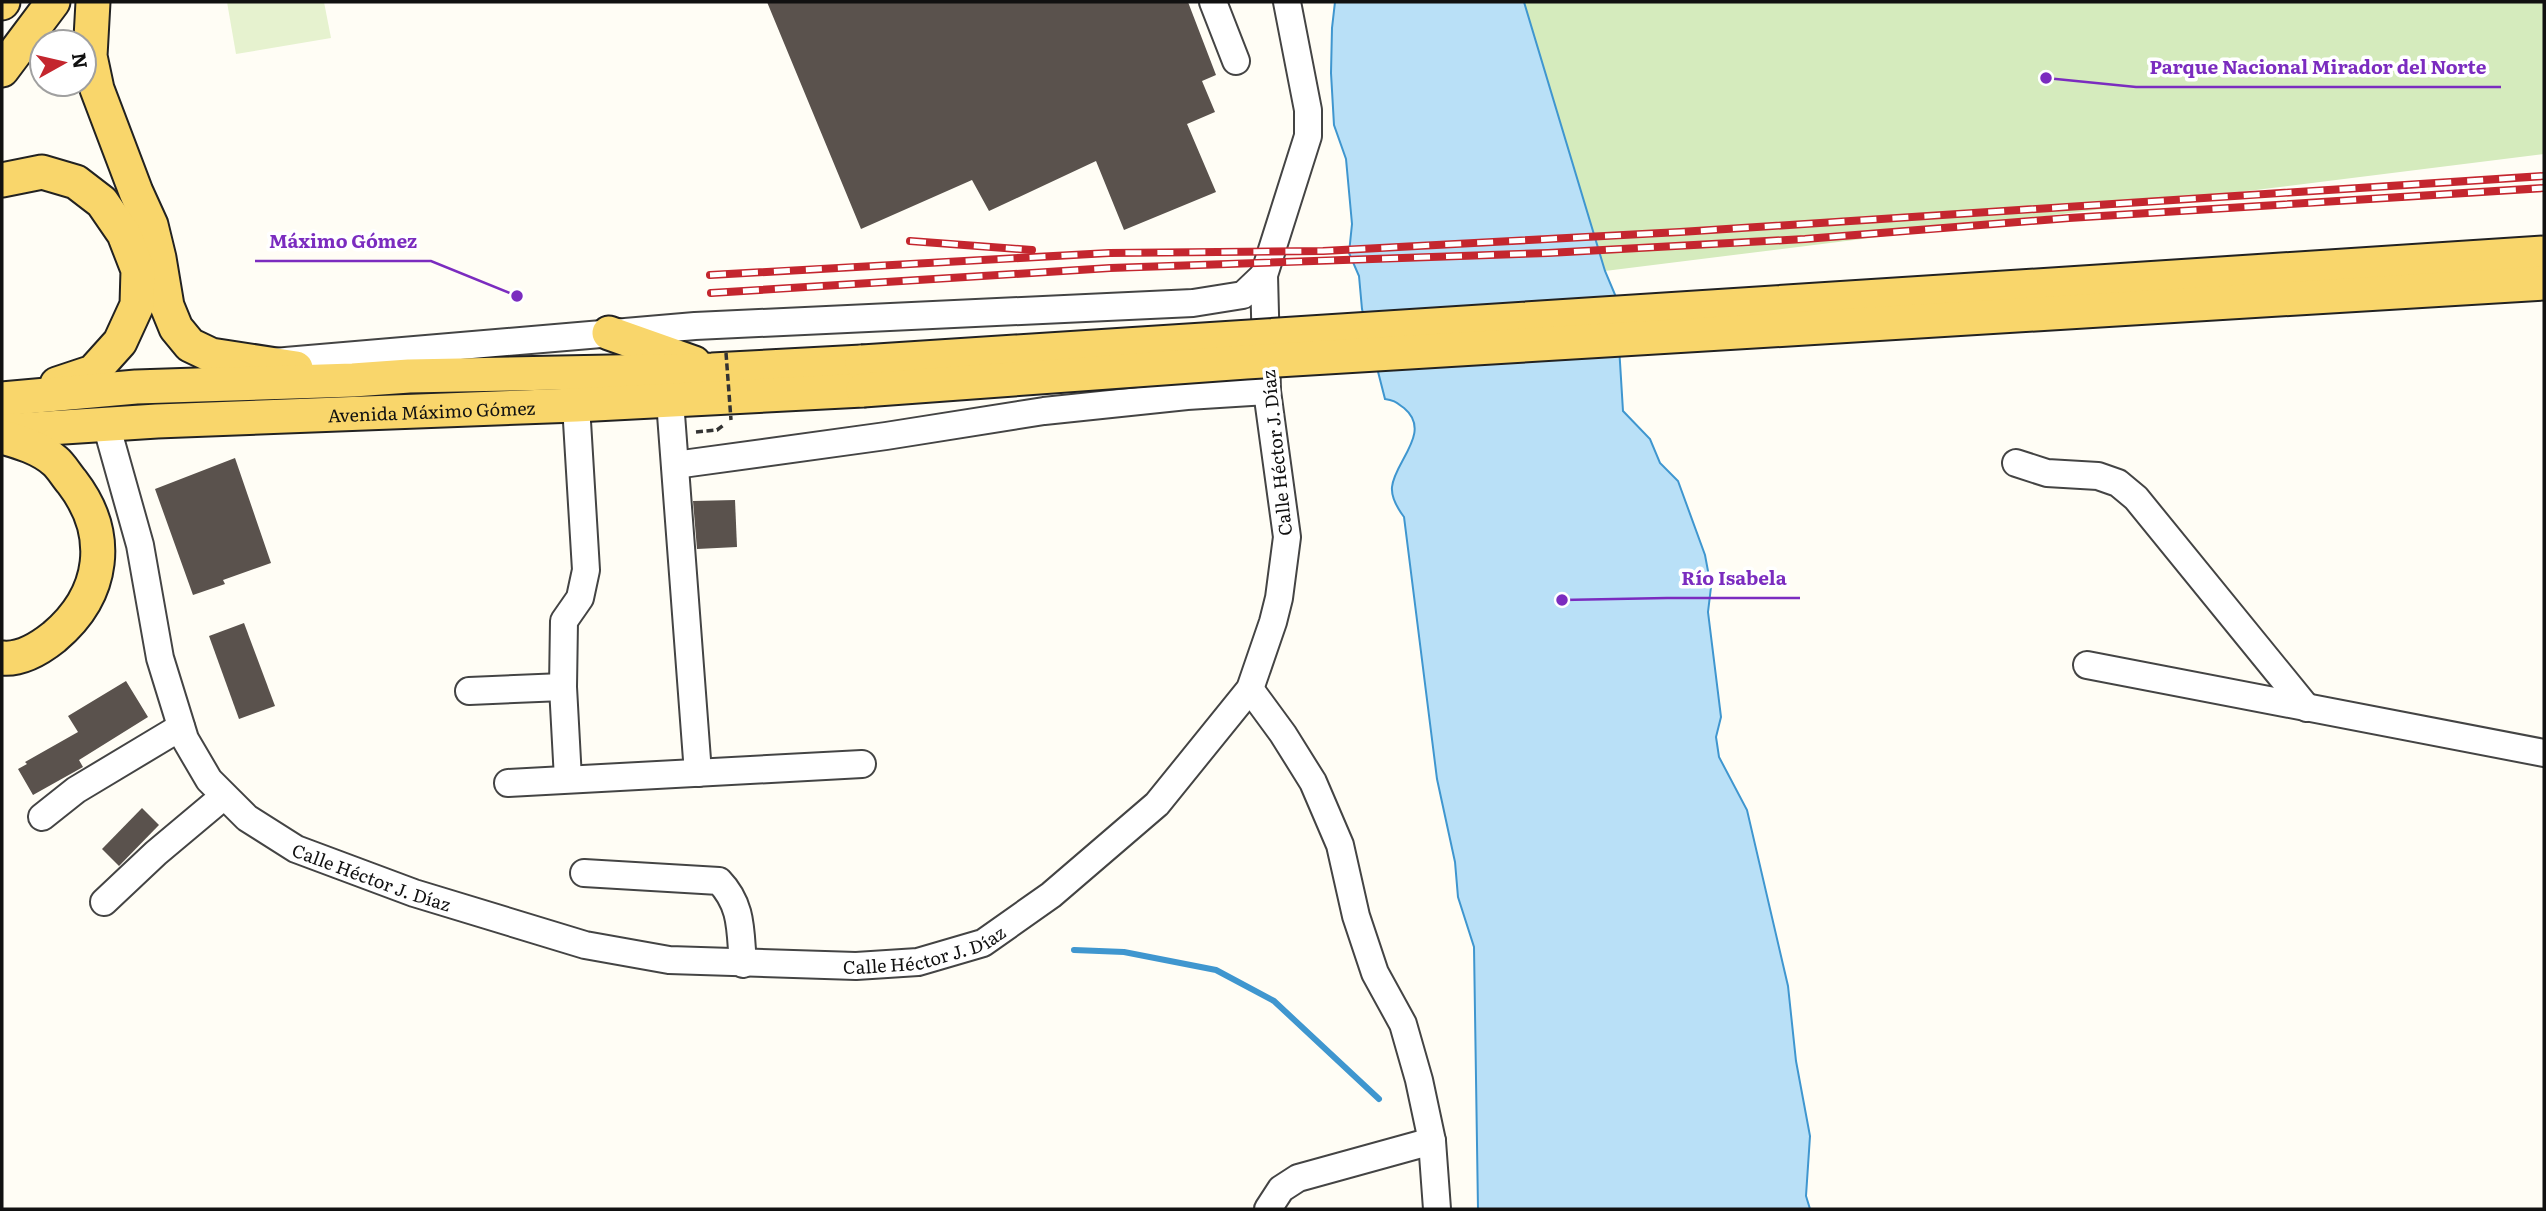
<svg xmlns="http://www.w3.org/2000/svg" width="2546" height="1211" viewBox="0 0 2546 1211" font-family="Literata,serif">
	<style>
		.green { fill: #d5ebbd }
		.pitch { fill: #e6f2cf }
		.water { fill: #b9e0f7; stroke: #3f96cf; stroke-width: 2 }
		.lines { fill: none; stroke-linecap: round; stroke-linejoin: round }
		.stream { stroke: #3f96cf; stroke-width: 6 }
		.building { fill: #5a524d }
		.minor-casing { stroke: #444; stroke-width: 30 }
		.major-casing { stroke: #222; stroke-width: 37 }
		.path { stroke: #333; stroke-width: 3.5; stroke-dasharray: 7 3.5; stroke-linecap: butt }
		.minor { stroke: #fff; stroke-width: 26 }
		.major { stroke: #f9d66b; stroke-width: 33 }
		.rail-casing { stroke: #c4262e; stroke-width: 8 }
		.rail { stroke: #fff; stroke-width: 5; stroke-dasharray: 16; stroke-linecap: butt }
		.major-bridge-casing { stroke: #222; stroke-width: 37; stroke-linecap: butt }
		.path-bridge { stroke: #333; stroke-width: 3.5; stroke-dasharray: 7 3.5; stroke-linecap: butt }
		.major-bridge { stroke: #f9d66b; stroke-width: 33 }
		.labels { text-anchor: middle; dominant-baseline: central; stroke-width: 7; stroke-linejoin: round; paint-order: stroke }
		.street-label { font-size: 18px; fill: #111; stroke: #fff }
		.leader { fill: none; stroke: #7b2cbf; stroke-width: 2.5 }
		.callout-dot { fill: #7b2cbf; stroke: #fff; stroke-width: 2.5 }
		.callout-label { font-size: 19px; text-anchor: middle; font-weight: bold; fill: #7b2cbf; stroke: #fff; stroke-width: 7; stroke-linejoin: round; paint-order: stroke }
	</style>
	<rect width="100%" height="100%" fill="#fffdf5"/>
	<path class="green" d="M1524,2H2544V154L1605,271Z"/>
	<path class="pitch" d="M227,2H324L331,38L236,54Z"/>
	<path class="water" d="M1335,2H1524L1605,271L1616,297L1623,411L1650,439L1660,463L1678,481L1705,555L1711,587L1708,612L1721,717L1716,737L1719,757L1747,810L1788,986L1796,1061L1810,1136L1806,1196L1810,1209H1478L1474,947L1458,897L1455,862L1437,779L1404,517C1398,509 1391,498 1392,487C1394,462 1433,432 1404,408C1397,403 1394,400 1385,399L1362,309L1359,276L1349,253L1352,224L1346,159L1334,125L1331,73L1332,28Z"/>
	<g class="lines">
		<path class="stream" d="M1074,950L1124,952L1216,970L1274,1001L1379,1099"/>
	</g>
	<g class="building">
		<path d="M767,2H1188L1216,75L1202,81L1215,112L1187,124L1216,192L1124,230L1096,161L989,211L972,180L861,229Z"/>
		<path d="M235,458L271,563L223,580L225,584L193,595L155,489Z"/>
		<path d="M735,500L737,547L697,549L693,501Z"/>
		<path d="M244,623L275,706L239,719L209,636Z"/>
		<path d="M126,681L148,717L79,760L83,767L33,795L18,769L27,764L25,762L78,732L68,716Z"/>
		<path d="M142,808L159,825L119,866L102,849Z"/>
	</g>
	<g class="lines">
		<defs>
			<g id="minor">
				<path d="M1213,2L1236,61"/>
				<path d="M274,362L695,326L1193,303L1243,295L1264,275"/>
				<path d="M670,401L698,773"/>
				<path id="s1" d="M106,424L140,545L160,658L185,739L209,780L247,818L296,849L414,893L585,945L669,960L856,966L918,962L983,943L1051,895L1157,804L1250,689L1273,622L1279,598L1287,537L1267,391L1264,275L1308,136V110L1287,2"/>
				<path d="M2016,463L2047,473L2098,476L2118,483L2136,498L2307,708"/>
				<path d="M675,465L886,436L1044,411L1187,396L1267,391"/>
				<path d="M2087,665L2544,753"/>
				<path d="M1250,689L1283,734L1313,782L1340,845L1356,916L1375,973L1403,1024L1419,1080L1432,1141L1437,1209"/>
				<path d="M469,691L563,687"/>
				<path d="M568,779L563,687L564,621L580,598L586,570L576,405"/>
				<path d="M508,783L862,764"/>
				<path d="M42,817L76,790L181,727"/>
				<path d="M584,873L719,881C743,906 740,931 743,964"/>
				<path d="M104,902L156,853L224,796"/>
				<path d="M1268,1209L1281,1189L1298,1178L1432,1141"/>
			</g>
			<g id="major">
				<path d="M93,2L90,56L97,89L136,192L151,225L159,258L167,306L176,328L190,345L211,355L296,368"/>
				<path d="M2,3L3,2"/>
				<path d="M2,70L53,2"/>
				<path d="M2,180L42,172L76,182L102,202L124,234L138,270L137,305L120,342L93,372L57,384"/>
				<path d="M609,333L694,363"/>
				<path d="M2,399L136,387L353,380L409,376L712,370L862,362"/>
				<path id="s2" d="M2,431L157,421L576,405L863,390"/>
				<path d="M2,437C20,442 40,448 55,461C61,466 66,475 72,482C112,534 105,594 54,637C39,649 21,660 2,658"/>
			</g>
		</defs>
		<use href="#minor" class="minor-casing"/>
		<use href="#major" class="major-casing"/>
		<path class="path" d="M696,432L717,430L725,424"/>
		<use href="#minor" class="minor"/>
		<use href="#major" class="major"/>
		<defs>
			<g id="rail">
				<path d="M910,241L1032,250"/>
				<path d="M710,275L1109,253L1323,251L1680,232L2544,176"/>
				<path d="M711,293L1110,268L1548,253L1805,239L2069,218L2544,188"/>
			</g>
		</defs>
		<use href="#rail" class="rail-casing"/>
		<use href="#rail" class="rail"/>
		<defs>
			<g id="major-bridge">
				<path d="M862,362L2544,253"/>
				<path d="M863,390L1246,362L2544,283"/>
			</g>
		</defs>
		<use href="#major-bridge" class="major-bridge-casing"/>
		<path class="path-bridge" d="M726,353L731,420"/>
		<use href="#major-bridge" class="major-bridge"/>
	</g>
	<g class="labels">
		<g class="street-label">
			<text stroke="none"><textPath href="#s2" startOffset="430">Avenida Máximo Gómez</textPath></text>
			<text transform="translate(1276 453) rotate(-96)">Calle Héctor J. Díaz</text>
			<text stroke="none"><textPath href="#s1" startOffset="565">Calle Héctor J. Díaz</textPath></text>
			<text stroke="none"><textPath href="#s1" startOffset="1132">Calle Héctor J. Díaz</textPath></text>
		</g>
	</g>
	<path class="leader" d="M2046 78L2136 87H2501M517 296L431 261H255M1562 600L1667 598H1800"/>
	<g class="callout-dot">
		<circle cx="2046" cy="78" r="7"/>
		<circle cx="517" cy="296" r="7"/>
		<circle cx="1562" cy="600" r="7"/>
	</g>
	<g class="callout-label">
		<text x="2318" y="74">Parque Nacional Mirador del Norte</text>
		<text x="343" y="248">Máximo Gómez</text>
		<text x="1734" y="585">Río Isabela</text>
	</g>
	<rect width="2546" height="1211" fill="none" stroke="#111111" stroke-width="7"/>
	<g transform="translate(63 63) rotate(82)"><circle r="33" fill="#ffffff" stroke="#a0a0a0" stroke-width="2"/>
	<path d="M0-5L12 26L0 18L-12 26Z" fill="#c4262e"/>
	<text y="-10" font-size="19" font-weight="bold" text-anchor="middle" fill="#111111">N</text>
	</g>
</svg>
